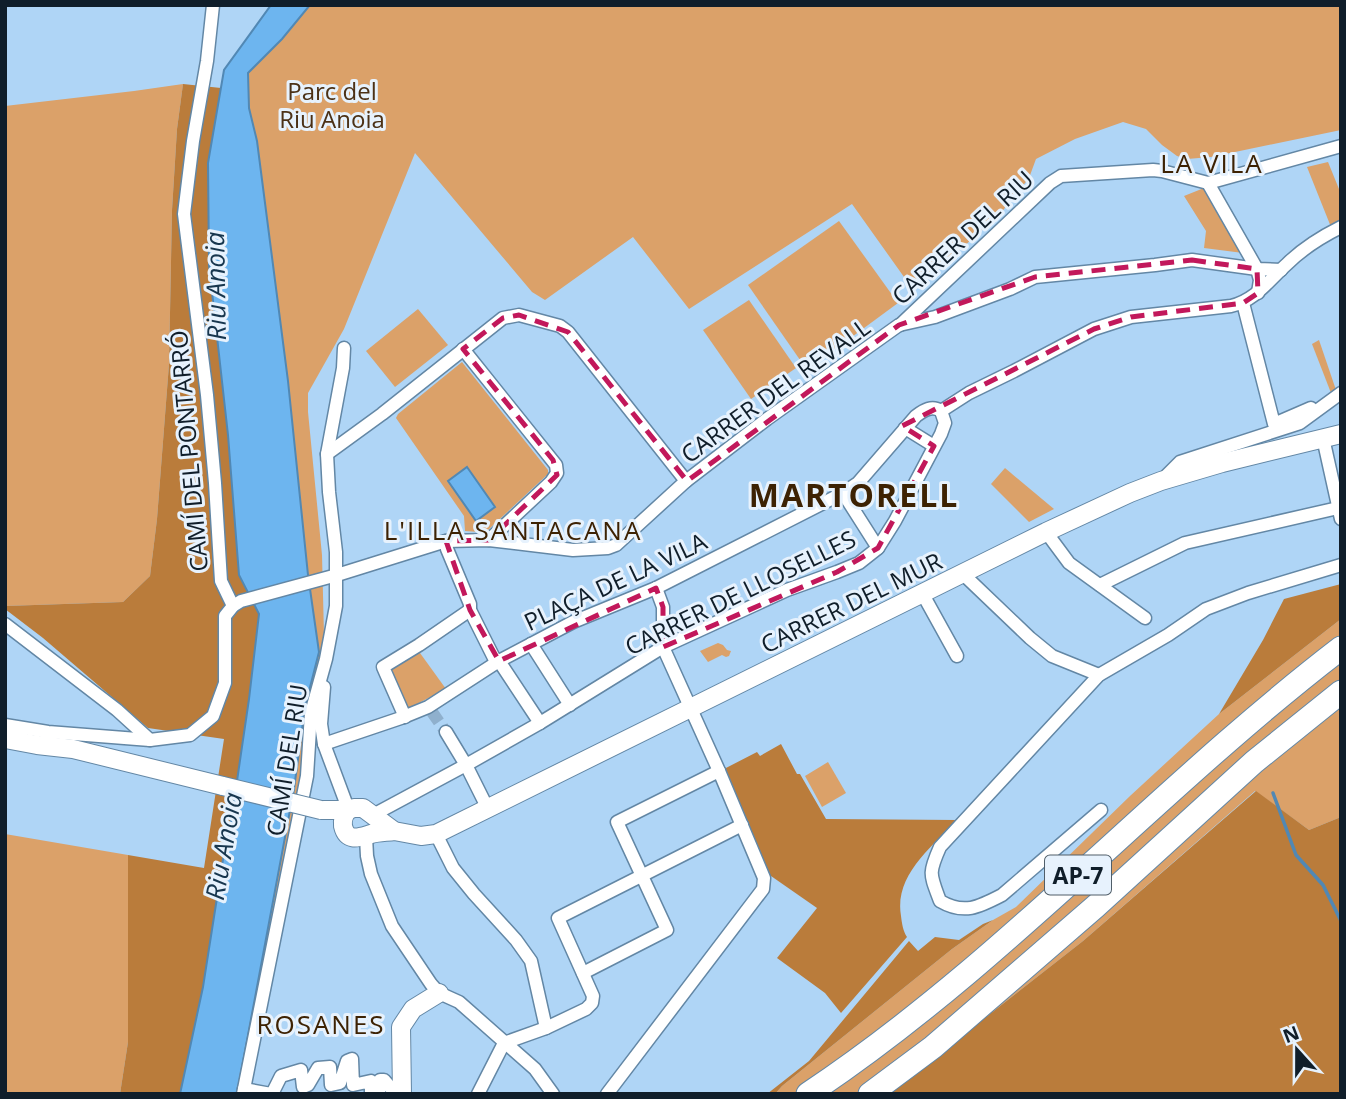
<svg xmlns="http://www.w3.org/2000/svg" width="1346" height="1099" viewBox="0 0 1346 1099" font-family="'Open Sans',sans-serif">
	<style>
		.green { fill: #dba169 }
		.forest { fill: #ba7c3b }
		.water { fill: #6db5ef; stroke: #5188b4; stroke-width: 2 }
		.lines { fill: none; stroke-linecap: round; stroke-linejoin: round }
		.stream { stroke: #5188b4; stroke-width: 3.5 }
		.street-tunnel { stroke: #8fb0cd; stroke-width: 12; stroke-dasharray: 12 6; stroke-linecap: butt }
		.street-casing { stroke: #6387a5; stroke-width: 15 }
		.secondary-casing { stroke: #6387a5; stroke-width: 20 }
		.highway-casing { stroke: #6387a5; stroke-width: 25 }
		.street { stroke: #fff; stroke-width: 12 }
		.secondary { stroke: #fff; stroke-width: 18 }
		.highway { stroke: #fff; stroke-width: 23 }
		.secondary-bridge-casing { stroke: #6387a5; stroke-width: 20; stroke-linecap: butt }
		.secondary-bridge { stroke: #fff; stroke-width: 18 }
		.marked { fill: none; stroke: #c2185b; stroke-width: 5; stroke-dasharray: 14 9; stroke-linejoin: round }
		.labels { text-anchor: middle; dominant-baseline: central; stroke-width: 6; stroke-linejoin: round; paint-order: stroke }
		.shield { fill: #e7f2fd; stroke: #505e69; stroke-width: 2 }
		.shield-label { font-size: 23px; font-weight: bold; fill: #101e2a }
		.park-label { font-size: 24px; fill: #4c3116; stroke: #e7f2fd }
		.street-label { font-size: 24px; fill: #101e2a; stroke: #e7f2fd }
		.neighbourhood-label { font-size: 26px; letter-spacing: 2px; fill: #3d2203; stroke: #e7f2fd }
		.water-label { font-size: 26px; font-style: italic; fill: #17364e; stroke: #e7f2fd }
		.district-label { font-size: 32px; font-weight: bold; letter-spacing: 2px; fill: #3d2203; stroke: #e7f2fd }
	</style>
	<rect width="100%" height="100%" fill="#afd5f6"/>
	<g class="green">
		<path d="M310,5H1341V130L1211,157L1187,159L1177,156L1162,145L1146,129L1123,122L1075,139L1036,159L1029,178L1000,214L914,291L852,204L689,309L633,237L545,300L532,292L415,153L344,329L308,393V412L322,555L324,635L279,902L237,1094L294,789L305,707L319,652L308,575L288,381L257,141L249,108L248,73L282,39Z"/>
		<path d="M183,84L177,129L172,210L169,364L157,519L150,576L123,602L5,606V106L134,91Z"/>
		<path d="M1328,162L1341,194V222L1331,227L1307,167Z"/>
		<path d="M1204,188L1243,253L1204,248L1206,231L1184,196Z"/>
		<path d="M839,221L898,303L807,370L748,285Z"/>
		<path d="M749,300L796,368L751,399L703,330Z"/>
		<path d="M418,309L448,345L395,387L366,351Z"/>
		<path d="M1319,340L1336,390L1331,393L1312,344Z"/>
		<path d="M462,362L548,470V474L488,530L479,532L465,531L464,516L396,418L398,414Z"/>
		<path d="M1005,468L1054,509L1029,522L991,484Z"/>
		<path d="M1341,619V817L1309,830L1255,791L1083,941L888,1094H775L782,1086L952,949L993,920L1016,907L1130,796L1219,714Z"/>
		<path d="M718,643L723,645L727,650L731,651L729,656L726,657L722,655L708,662L700,651Z"/>
		<path d="M417,653H420L446,689L405,710L388,672Z"/>
		<path d="M828,762L846,793L822,807L805,776Z"/>
		<path d="M5,834L128,855V1042L120,1094H5Z"/>
	</g>
	<g class="forest">
		<path d="M183,84L221,88L208,163L239,575L259,614L249,699L232,815L224,853L203,987L180,1094H120L128,1042V855L204,868L224,739L148,728L43,638L5,609V606L123,602L150,576L157,519L169,364L172,210L177,129Z"/>
		<path d="M1341,584V619L1219,714L1263,640L1284,599Z"/>
		<path d="M781,744L797,774H800L826,819L957,820C932,847 894,875 901,916C902,924 903,931 907,937L841,1013L825,993L777,958L817,908L771,876H767L757,844L747,826L724,769L757,752L760,756Z"/>
		<path d="M1256,791L1309,830L1341,817V1094H888L1083,941Z"/>
		<path d="M993,920L952,949L782,1086L775,1094H767L809,1061L909,941L918,951L935,937L959,940L983,924Z"/>
	</g>
	<g class="water">
		<path d="M271,5H310L282,39L248,73L249,108L257,141L288,381L308,575L319,652L305,707L294,789L237,1094H180L203,987L224,853L232,815L249,699L259,614L239,575L228,435L209,265L208,163L224,70Z"/>
		<path d="M467,467L495,507L476,521L448,481Z"/>
	</g>
	<g class="lines">
		<path class="stream" d="M1273,793L1296,855L1323,885L1341,921"/>
		<path class="street-tunnel" d="M432,712L446,732"/>
		<defs>
			<g id="street">
				<path d="M213,5L207,61L193,141L184,214L207,395L215,483L221,581L233,606"/>
				<path d="M1208,183L1257,269L1260,280L1258,293"/>
				<path d="M1243,303L1274,424L1311,408"/>
				<path d="M900,325L1050,183L1061,176L1153,170L1162,171L1208,183L1341,146"/>
				<path d="M463,349L556,465L557,473L551,482L489,540"/>
				<path d="M941,411L969,393L1014,371L1094,329L1131,317L1231,306C1256,300 1269,280 1287,264C1303,248 1321,237 1341,227"/>
				<path d="M905,428L934,446"/>
				<path d="M1323,438L1341,519"/>
				<path d="M327,454L382,414L503,318L519,315L560,326L568,332L686,481"/>
				<path d="M1164,478L1180,462L1300,423L1341,393"/>
				<path d="M843,493L878,548"/>
				<path d="M1046,532L1069,563L1145,618"/>
				<path d="M446,541L447,549L470,604V610L494,658L499,661L540,723"/>
				<path d="M963,574L1030,638L1052,656L1099,675"/>
				<path d="M1100,585L1185,543L1338,508"/>
				<path d="M926,600L957,656"/>
				<path d="M5,624L117,710L150,740L190,735L213,716L225,683V616L233,606L241,601L337,575L446,541L489,540L573,550L608,548L616,545L686,481L767,419L899,325L935,317L1010,289L1035,277L1155,265L1192,260L1257,269L1281,270"/>
				<path d="M531,644L570,705"/>
				<path d="M324,687L321,724L324,744L346,803L350,809"/>
				<path d="M405,717L383,667L419,645L470,610"/>
				<path d="M5,725L48,732L150,740"/>
				<path d="M446,732L466,765L488,809"/>
				<path d="M324,744L401,718L428,707L499,661L573,622L656,588L843,493L858,483L916,416C924,410 932,405 941,411"/>
				<path d="M1101,810L1002,895C979,907 964,915 940,901C930,874 928,874 940,847L1099,675L1168,635L1206,609L1248,593L1341,565"/>
				<path d="M373,815L466,765L540,723L663,647L787,590L837,572L859,563L878,548L895,521L941,434L945,423L941,411"/>
				<path d="M436,834L453,868L474,894L516,940L531,961L546,1028"/>
				<path d="M366,837L367,856L371,874L392,926L431,984L439,993L459,1002L535,1069L553,1094"/>
				<path d="M583,973L667,930L617,822L719,771"/>
				<path d="M504,1043L546,1028L586,1009L592,1003L593,996L558,918L742,825"/>
				<path d="M244,1089L271,1094"/>
				<path d="M243,1094L307,776L311,713L326,659L336,606V552L329,492L327,454L343,368L344,348"/>
				<path d="M272,1094L281,1076L301,1070L303,1087L308,1085L318,1068L330,1067L331,1085L340,1083L347,1061L352,1059L353,1085L371,1081V1094"/>
				<path d="M379,1094L380,1080H384L396,1094"/>
				<path d="M478,1094L504,1043"/>
				<path d="M607,1094L763,889L764,878L719,771L663,647V607L656,588"/>
			</g>
			<g id="secondary">
				<path d="M5,739L37,745L73,749L223,786"/>
				<path d="M321,810H348L354,808H363L394,831L421,836L436,834L1046,532L1130,493L1161,481L1222,463L1341,434"/>
				<path d="M348,810C344,815 342,819 343,826C347,843 360,837 371,834C378,832 387,832 394,831"/>
				<path d="M402,1094L401,1027L413,1009L439,993"/>
			</g>
			<g id="highway">
				<path d="M808,1094C1002,965 1157,789 1341,648"/>
				<path d="M870,1094L933,1047L1096,906L1254,762L1341,692"/>
			</g>
		</defs>
		<use href="#street" class="street-casing"/>
		<use href="#secondary" class="secondary-casing"/>
		<use href="#highway" class="highway-casing"/>
		<use href="#street" class="street"/>
		<use href="#secondary" class="secondary"/>
		<use href="#highway" class="highway"/>
		<defs>
			<path id="secondary-bridge" d="M223,786L321,810"/>
		</defs>
		<use href="#secondary-bridge" class="secondary-bridge-casing"/>
		<use href="#secondary-bridge" class="secondary-bridge"/>
	</g>
	<path class="marked" d="M1192,260L1257,269L1258,293L1243,303L1131,317L1094,329L902,426L934,446L878,548L837,572L663,647V607L656,588L499,661L470,610L446,541L489,540L557,475L553,460L463,349L503,318L519,315L568,332L687,481L899,325L1035,277Z"/>
	<g class="labels">
		<rect class="shield" x="1045" y="855.5" width="66" height="39" rx="5"/>
		<g class="shield-label">
			<text x="1078" y="875">AP-7</text>
		</g>
		<g class="park-label">
			<text x="332" y="90">Parc del<tspan x="332" dy="28">Riu Anoia</tspan></text>
		</g>
		<g class="street-label">
			<text transform="translate(962 237) rotate(-43)">CARRER DEL RIU</text>
			<text transform="translate(775 390) rotate(-36)">CARRER DEL REVALL</text>
			<text transform="translate(188 451) rotate(-95)">CAMÍ DEL PONTARRÓ</text>
			<text transform="translate(615 581) rotate(-25)">PLAÇA DE LA VILA</text>
			<text transform="translate(740 592) rotate(-26)">CARRER DE LLOSELLES</text>
			<text transform="translate(851 602) rotate(-26)">CARRER DEL MUR</text>
			<text transform="translate(286 760) rotate(-81)">CAMÍ DEL RIU</text>
		</g>
		<g class="neighbourhood-label">
			<text x="1212" y="163">LA VILA</text>
			<text x="513" y="530">L'ILLA SANTACANA</text>
			<text x="321" y="1024">ROSANES</text>
		</g>
		<g class="water-label">
			<text transform="translate(215 286) rotate(-91)">Riu Anoia</text>
			<text transform="translate(223 846) rotate(-80)">Riu Anoia</text>
		</g>
		<g class="district-label">
			<text x="854" y="494">MARTORELL</text>
		</g>
	</g>
	<rect width="1346" height="1099" fill="none" stroke="#101e2a" stroke-width="14"/>
	<g transform="translate(1297 1050) rotate(339)" stroke="#e7f2fd" stroke-width="5" paint-order="stroke">
	<path d="M0-5L12 26L0 18L-12 26Z" fill="#101e2a"/>
	<text y="-10" font-size="19" font-weight="bold" text-anchor="middle" fill="#101e2a">N</text>
	</g>
</svg>
